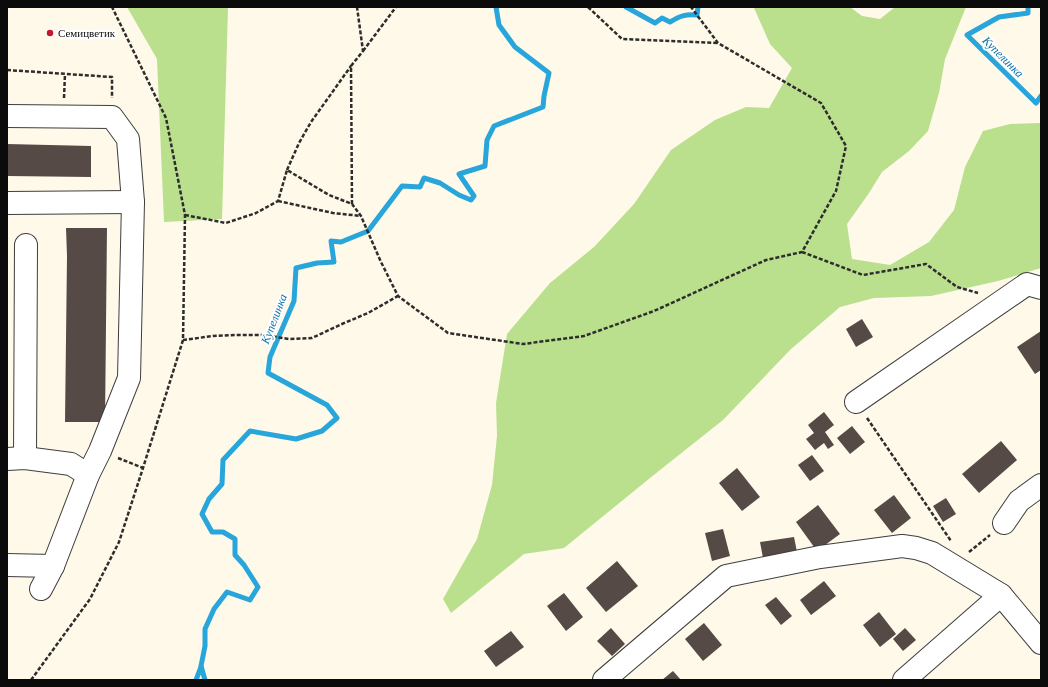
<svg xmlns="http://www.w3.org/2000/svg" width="1048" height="687" viewBox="0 0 1048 687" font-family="'Crimson Pro',serif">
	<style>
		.forest { fill: #badf8d }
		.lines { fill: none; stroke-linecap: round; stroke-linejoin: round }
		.stream { stroke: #28a5da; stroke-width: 5 }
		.building { fill: #554a46 }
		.minor-casing { stroke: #3e3e3e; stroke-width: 24 }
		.path { stroke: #2d2d2d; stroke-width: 2.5; stroke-dasharray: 4 2; stroke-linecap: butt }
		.minor { stroke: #fff; stroke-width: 22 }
		.poi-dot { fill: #c81630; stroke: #fff; stroke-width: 1.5 }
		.labels { text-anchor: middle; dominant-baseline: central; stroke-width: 4; stroke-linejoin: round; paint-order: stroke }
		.poi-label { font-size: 11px; fill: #0b0b0b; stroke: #fff; text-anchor: start }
		.water-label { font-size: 12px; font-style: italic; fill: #0972a8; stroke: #fff }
	</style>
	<rect width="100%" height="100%" fill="#fff9e9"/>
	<g class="forest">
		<path d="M127,7H228L222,219L164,222L157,59Z"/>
		<path d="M755,7H850L862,16L880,19L895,7H966L945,59L939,93L928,131L909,151L882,172L869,193L847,224L852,259L890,265L929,242L954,210L965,167L983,131L1010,124L1041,123V268L998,281L931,296L874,298L840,307L790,350L723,420L650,478L564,548L524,554L451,613L443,599L477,539L492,485L497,436L496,403L507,334L550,283L594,247L634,204L671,150L715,120L746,107L769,108L792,68L770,44L754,8Z"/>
	</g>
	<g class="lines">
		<g class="stream">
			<path d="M626,7L655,23L662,18L670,22C680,16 685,14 697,15L698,7"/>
			<path d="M1028,7V13L999,17L967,35L1036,103L1041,96"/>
			<path d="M196,680L201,667"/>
			<path d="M205,680L201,666L205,646V629L214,609L227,592L250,600L258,587L244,565L235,555V539L223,532H212L202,514L209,499L222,484L223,460L250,431L296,439L322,431L337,418L327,405L268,373L270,357L294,301L296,268L317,263L334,262L331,241L341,242L368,231L402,186L420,187L424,178L440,183L459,195L471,200L474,196L459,174L485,166L487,140L494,126L543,107L544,96L549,73L515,47L499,25L496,7"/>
		</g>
	</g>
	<g class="building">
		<path d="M7,144L91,146V177L7,176Z"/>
		<path d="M66,228H107L105,422H65L67,256Z"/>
		<path d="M862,319L873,337L856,347L846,329Z"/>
		<path d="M1041,331V370L1035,374L1017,347Z"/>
		<path d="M824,412L834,425L825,432L834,445L828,449L824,443L815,450L806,439L814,433L808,425Z"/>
		<path d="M852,426L865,442L850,454L837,438Z"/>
		<path d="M1001,441L1017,460L979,493L962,474Z"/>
		<path d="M812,455L824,471L810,481L798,465Z"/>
		<path d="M737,468L760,497L742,511L719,483Z"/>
		<path d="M894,495L911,518L892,533L874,510Z"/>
		<path d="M946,498L956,514L943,522L933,506Z"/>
		<path d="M818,505L840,534L817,551L796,522Z"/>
		<path d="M723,529L730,556L712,561L705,533Z"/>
		<path d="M794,537L797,552L763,558L760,542Z"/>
		<path d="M617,561L638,586L606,612L586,588Z"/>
		<path d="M824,581L836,596L811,615L800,600Z"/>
		<path d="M564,593L583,617L566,631L547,606Z"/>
		<path d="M776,597L792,616L781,625L765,605Z"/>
		<path d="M879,612L896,634L880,647L863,625Z"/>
		<path d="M704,623L722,645L703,661L685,639Z"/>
		<path d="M611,628L625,644L612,656L597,641Z"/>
		<path d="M905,628L916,640L903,651L893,639Z"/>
		<path d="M511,631L524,647L496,667L484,651Z"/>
		<path d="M673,671L681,680H662Z"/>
	</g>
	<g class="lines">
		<defs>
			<g id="minor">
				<path d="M7,116L112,117L128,139L133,202L129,378L100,451L88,475"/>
				<path d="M7,203L133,202"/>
				<path d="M856,402L1027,284L1041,288"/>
				<path d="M25,458L26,245"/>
				<path d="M7,459L25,458L71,464L88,475L53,566L41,589"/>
				<path d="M1004,523L1019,501L1041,485"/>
				<path d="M7,565L53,566"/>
				<path d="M604,680L726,576L820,557L902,546L916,548L932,553L1001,595L1041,643"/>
				<path d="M904,680L1001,595"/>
			</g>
		</defs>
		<use href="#minor" class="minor-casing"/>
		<g class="path">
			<path d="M588,7L622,39L718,43"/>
			<path d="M363,51L396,7"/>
			<path d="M7,70L112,77V98"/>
			<path d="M64,98L65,74"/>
			<path d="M287,170L299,143L311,122L351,66"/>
			<path d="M278,201L333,213L361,216"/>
			<path d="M352,204L351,66L363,51L357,7"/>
			<path d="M185,215L226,223L256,213L278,201L287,170L329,195L352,204L361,216L381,262L398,296L448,333L523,344L584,336L654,311L766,260L802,252L836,191L846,146L821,103L718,43L691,7"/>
			<path d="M802,252L863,275L926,264L957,287L978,293"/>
			<path d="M183,340L213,336L237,335H263L289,339L312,338L342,324L368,313L398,296"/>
			<path d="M867,418L951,541"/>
			<path d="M118,458L143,468"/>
			<path d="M969,552L990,535"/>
			<path d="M31,680L90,599L119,542L143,468L183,340L185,215L166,118L112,7"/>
		</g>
		<use href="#minor" class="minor"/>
	</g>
	<circle class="poi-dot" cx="50" cy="33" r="4"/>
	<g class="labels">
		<g class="poi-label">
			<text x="58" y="33">Семицветик</text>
		</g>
		<g class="water-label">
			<text transform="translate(1003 57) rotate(45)">Купелинка</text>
			<text transform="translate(274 319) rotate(-69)">Купелинка</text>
		</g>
	</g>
	<rect width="1048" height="687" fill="none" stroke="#0b0b0b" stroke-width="16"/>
</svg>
